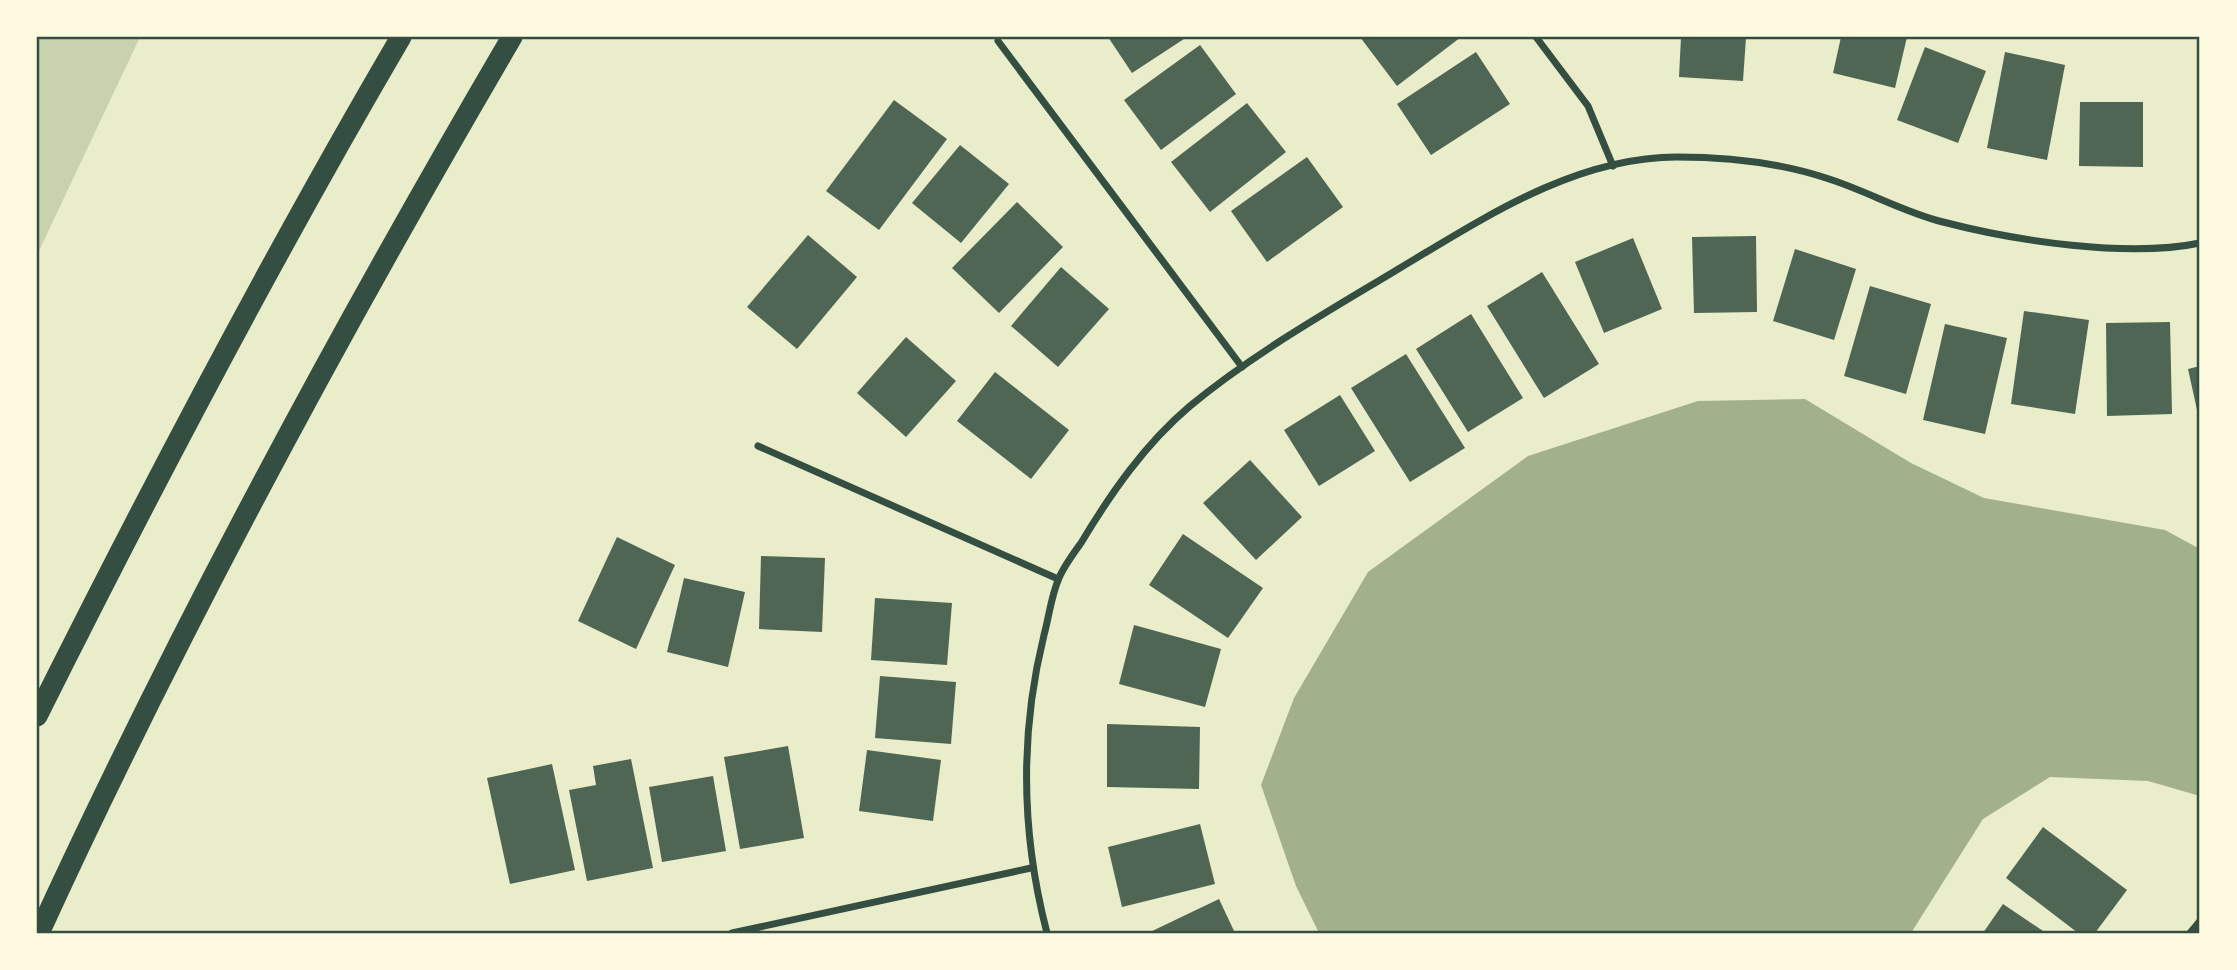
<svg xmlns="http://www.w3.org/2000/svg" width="2237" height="970" viewBox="0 0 2237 970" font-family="'Alegreya Sans',sans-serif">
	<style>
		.green { fill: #cad2ad }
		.water { fill: #a3b18a }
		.building { fill: #4f6655 }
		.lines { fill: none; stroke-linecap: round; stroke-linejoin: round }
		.minor { stroke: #344e41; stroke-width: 7 }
		.motorway { stroke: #344e41; stroke-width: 21 }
		.neatline { fill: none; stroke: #344e41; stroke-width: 2.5 }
	</style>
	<rect width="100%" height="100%" fill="#e9edc9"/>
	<path class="green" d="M37,37H140L37,255Z"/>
	<path class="water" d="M1805,399L1911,463L1984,498L2165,530L2200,549V796L2148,781L2050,777L1983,819L1911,933H1319L1296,886L1261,785L1294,698L1368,572L1528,456L1698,401Z"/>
	<g class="building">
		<path d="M1108,37H1187L1132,73Z"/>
		<path d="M1360,37H1461L1397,86Z"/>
		<path d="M1681,37H1746L1743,81L1679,77Z"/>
		<path d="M1841,37H1907L1895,88L1833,73Z"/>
		<path d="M1200,45L1236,94L1161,150L1124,100Z"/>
		<path d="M1925,47L1986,71L1958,143L1897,120Z"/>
		<path d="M1476,52L1510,104L1431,155L1397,104Z"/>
		<path d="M2005,52L2065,65L2047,160L1987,148Z"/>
		<path d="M894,100L947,139L879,230L826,191Z"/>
		<path d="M2080,102H2143V167L2079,166Z"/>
		<path d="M1247,103L1286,152L1210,212L1171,162Z"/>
		<path d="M960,145L1009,184L961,243L912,203Z"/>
		<path d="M1307,157L1343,207L1267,262L1231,211Z"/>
		<path d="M1017,202L1063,247L999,313L952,268Z"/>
		<path d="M808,235L857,277L797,349L747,307Z"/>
		<path d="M1756,236L1757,312L1694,313L1692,237Z"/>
		<path d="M1633,238L1662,309L1604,333L1575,262Z"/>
		<path d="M1795,249L1856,269L1834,340L1773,321Z"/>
		<path d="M1061,267L1109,309L1058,367L1011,326Z"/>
		<path d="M1542,272L1599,364L1544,398L1487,306Z"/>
		<path d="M1870,286L1931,304L1906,394L1844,376Z"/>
		<path d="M2024,311L2089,320L2075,414L2011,404Z"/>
		<path d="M1471,314L1523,398L1468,432L1416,349Z"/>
		<path d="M2170,322L2172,414L2107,416L2106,323Z"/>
		<path d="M1945,324L2007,338L1985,434L1923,420Z"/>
		<path d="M906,337L956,381L906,437L857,393Z"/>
		<path d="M1406,354L1465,448L1410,482L1351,388Z"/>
		<path d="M2200,366V419H2199L2188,369Z"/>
		<path d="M995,372L1069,430L1031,479L957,421Z"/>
		<path d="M1340,395L1375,451L1319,486L1284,430Z"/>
		<path d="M1250,460L1302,517L1256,560L1203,503Z"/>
		<path d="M1183,534L1263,588L1228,638L1149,585Z"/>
		<path d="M617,537L675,565L636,649L578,621Z"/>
		<path d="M761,556L825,558L822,632L759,629Z"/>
		<path d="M684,578L745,592L728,667L667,652Z"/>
		<path d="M875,598L952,603L947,665L871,660Z"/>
		<path d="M1134,625L1221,649L1205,707L1119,684Z"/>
		<path d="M880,676L956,682L951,744L875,738Z"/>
		<path d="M1107,724L1200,727L1199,789L1107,787Z"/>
		<path d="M788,746L804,838L740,849L724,757Z"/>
		<path d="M867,750L941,760L933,821L859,811Z"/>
		<path d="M631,759L653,868L587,881L569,790L596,785L593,766Z"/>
		<path d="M552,764L575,870L510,884L487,778Z"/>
		<path d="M713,776L726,851L662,862L649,787Z"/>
		<path d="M1200,824L1215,884L1122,907L1108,847Z"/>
		<path d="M2043,827L2127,890L2095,933H2078L2006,878Z"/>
		<path d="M1219,899L1235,933H1148Z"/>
		<path d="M2003,904L2046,933H1983Z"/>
	</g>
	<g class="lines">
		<g class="minor">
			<path d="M1536,37L1588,106L1613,166"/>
			<path d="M998,41L1242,367"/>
			<path d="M758,446L1058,579"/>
			<path d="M732,933L1031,868"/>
			<path d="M1047,933C1021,833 1019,736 1044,635C1049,617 1051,596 1059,578C1064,566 1073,554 1081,543C1111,493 1145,444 1190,406C1254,353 1329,311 1400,268C1484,218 1575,157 1677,157C1727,157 1777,162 1826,178C1865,190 1903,212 1943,222C2016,241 2128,258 2200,243"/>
			<path d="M2190,933L2200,921"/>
		</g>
		<g class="motorway">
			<path d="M37,716C152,486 271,259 401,37"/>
			<path d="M39,933C180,626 341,329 512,37"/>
		</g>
	</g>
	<rect width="2237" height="970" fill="none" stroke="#fefae0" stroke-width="77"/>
	<rect x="38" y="38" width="2160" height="894" class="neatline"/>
</svg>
